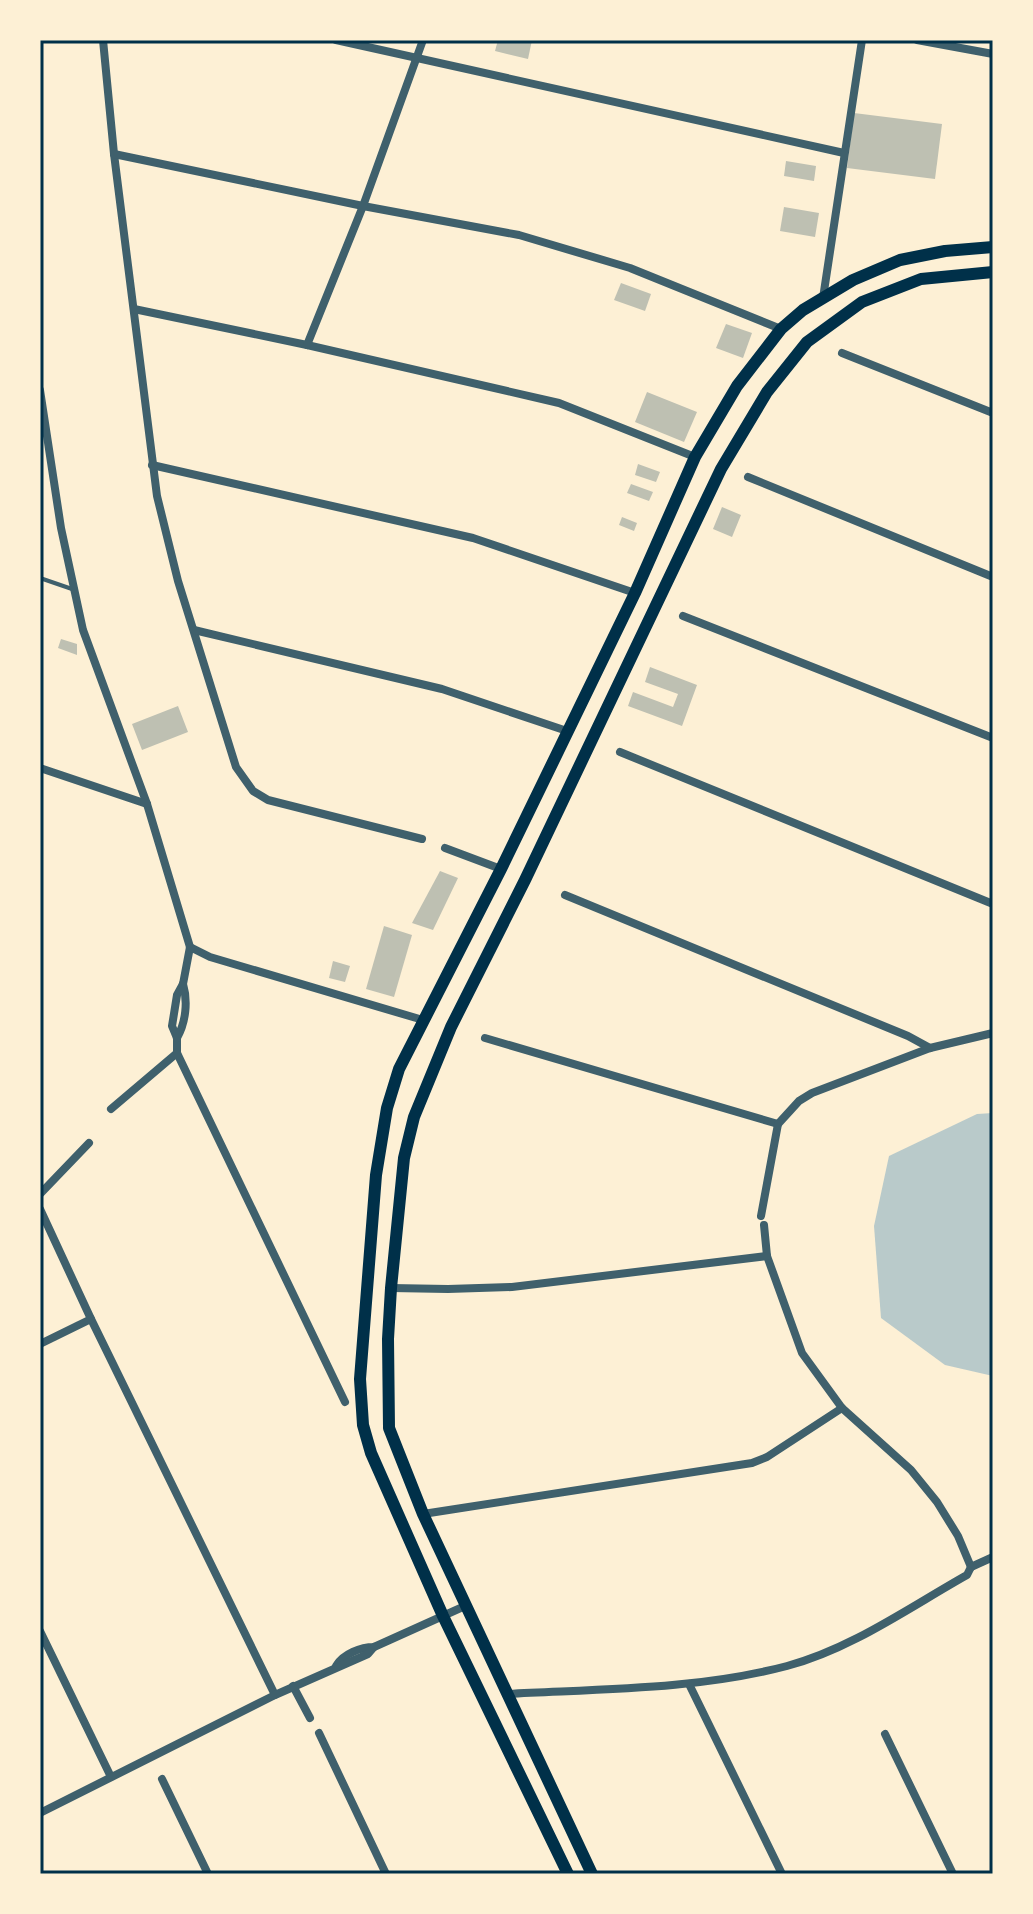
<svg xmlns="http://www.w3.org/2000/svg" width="1033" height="1914" viewBox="0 0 1033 1914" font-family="'PT Sans Narrow',sans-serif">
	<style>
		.green { fill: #b9caca }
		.building { fill: #bec0b2 }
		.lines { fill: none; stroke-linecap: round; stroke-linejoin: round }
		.service { stroke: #3f606c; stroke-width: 4 }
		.minor { stroke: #3f606c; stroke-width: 8 }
		.secondary { stroke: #003049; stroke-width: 12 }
		.neatline { fill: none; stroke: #003049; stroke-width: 3 }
	</style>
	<rect width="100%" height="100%" fill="#fdf0d5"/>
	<path class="green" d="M993,1113V1376L945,1365L881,1318L874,1226L889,1156L977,1114Z"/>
	<g class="building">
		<path d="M498,40H532L528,59L495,51Z"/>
		<path d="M854,113L942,124L935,179L847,168Z"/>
		<path d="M786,161L816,166L814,181L784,176Z"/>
		<path d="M784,207L819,213L815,237L780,231Z"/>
		<path d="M621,283L651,294L645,311L614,300Z"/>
		<path d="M726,324L752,333L743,358L716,348Z"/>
		<path d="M647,392L697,412L684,442L635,422Z"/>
		<path d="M638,464L660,472L656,482L635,475Z"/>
		<path d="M631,484L653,492L649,501L627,493Z"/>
		<path d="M722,507L741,515L732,537L713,529Z"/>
		<path d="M622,517L637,523L634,531L619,525Z"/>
		<path d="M61,639L77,644V655L58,648Z"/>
		<path d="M650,667L697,685L682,726L628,706L633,692L673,707L678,694L645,682Z"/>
		<path d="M178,706L188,732L142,750L132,724Z"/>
		<path d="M440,871L458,878L433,930L412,923Z"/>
		<path d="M384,926L412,935L394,997L366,989Z"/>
		<path d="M333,961L350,966L345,982L329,978Z"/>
	</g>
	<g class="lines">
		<path class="service" d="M40,578L72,589"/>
		<g class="minor">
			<path d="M103,40L114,154L157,496L178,581L236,767L253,791L268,800L422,839"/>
			<path d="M336,40L844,153"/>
			<path d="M917,40L993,54"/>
			<path d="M114,154L363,206L519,235L630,268L781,329"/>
			<path d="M823,298L862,40"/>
			<path d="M134,309L307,345L559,403L695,457"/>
			<path d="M307,345L363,206L423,40"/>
			<path d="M842,353L993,413"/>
			<path d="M40,390L61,528L83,630L147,804L190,947L183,984L177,995L172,1026L177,1038V1053L345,1402"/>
			<path d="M152,465L473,538L635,593"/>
			<path d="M748,477L993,577"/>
			<path d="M683,616L993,738"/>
			<path d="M194,630L442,689L567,731"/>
			<path d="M620,752L993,904"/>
			<path d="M40,768L147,804"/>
			<path d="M445,848L501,869"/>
			<path d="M565,895L908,1036L930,1048"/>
			<path d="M190,947L210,957L423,1020"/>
			<path d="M177,1038C186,1022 188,1001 183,984"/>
			<path d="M485,1038L778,1124"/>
			<path d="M111,1109L177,1053"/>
			<path d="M40,1194L89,1143"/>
			<path d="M40,1209L91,1319L275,1695"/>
			<path d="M761,1216L778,1124L799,1101L812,1093L930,1048L993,1033"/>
			<path d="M764,1225L767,1256L802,1353L842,1408L911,1470L937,1502L958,1536L971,1567"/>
			<path d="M391,1288L448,1289L512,1287L767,1256"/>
			<path d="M40,1344L91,1319"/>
			<path d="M423,1514L752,1463L767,1457L842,1408"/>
			<path d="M971,1567L993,1557"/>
			<path d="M40,1631L111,1777"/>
			<path d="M336,1666C343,1654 361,1647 374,1647L465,1606"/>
			<path d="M689,1684L782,1874"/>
			<path d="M293,1686L310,1718"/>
			<path d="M506,1694C599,1689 696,1690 787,1666C851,1649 910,1607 967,1575L971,1567"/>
			<path d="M319,1733L386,1874"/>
			<path d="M885,1734L953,1874"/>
			<path d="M162,1779L208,1874"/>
			<path d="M40,1813L275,1695L368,1654L374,1647"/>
		</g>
		<g class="secondary">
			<path d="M568,1874L443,1616L371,1453L363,1425L360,1379L376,1175L387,1108L399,1069L501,869L635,593L695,457L737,386L781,329L803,310L853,280L900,260L945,251L993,247"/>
			<path d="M592,1874L423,1514L389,1428L388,1339L391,1288L404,1158L414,1117L451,1027L525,880L721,469L767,392L807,342L862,302L921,279L993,272"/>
		</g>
	</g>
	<rect width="1033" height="1914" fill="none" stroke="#fdf0d5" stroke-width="84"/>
	<rect x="42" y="42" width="949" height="1830" class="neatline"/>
</svg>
